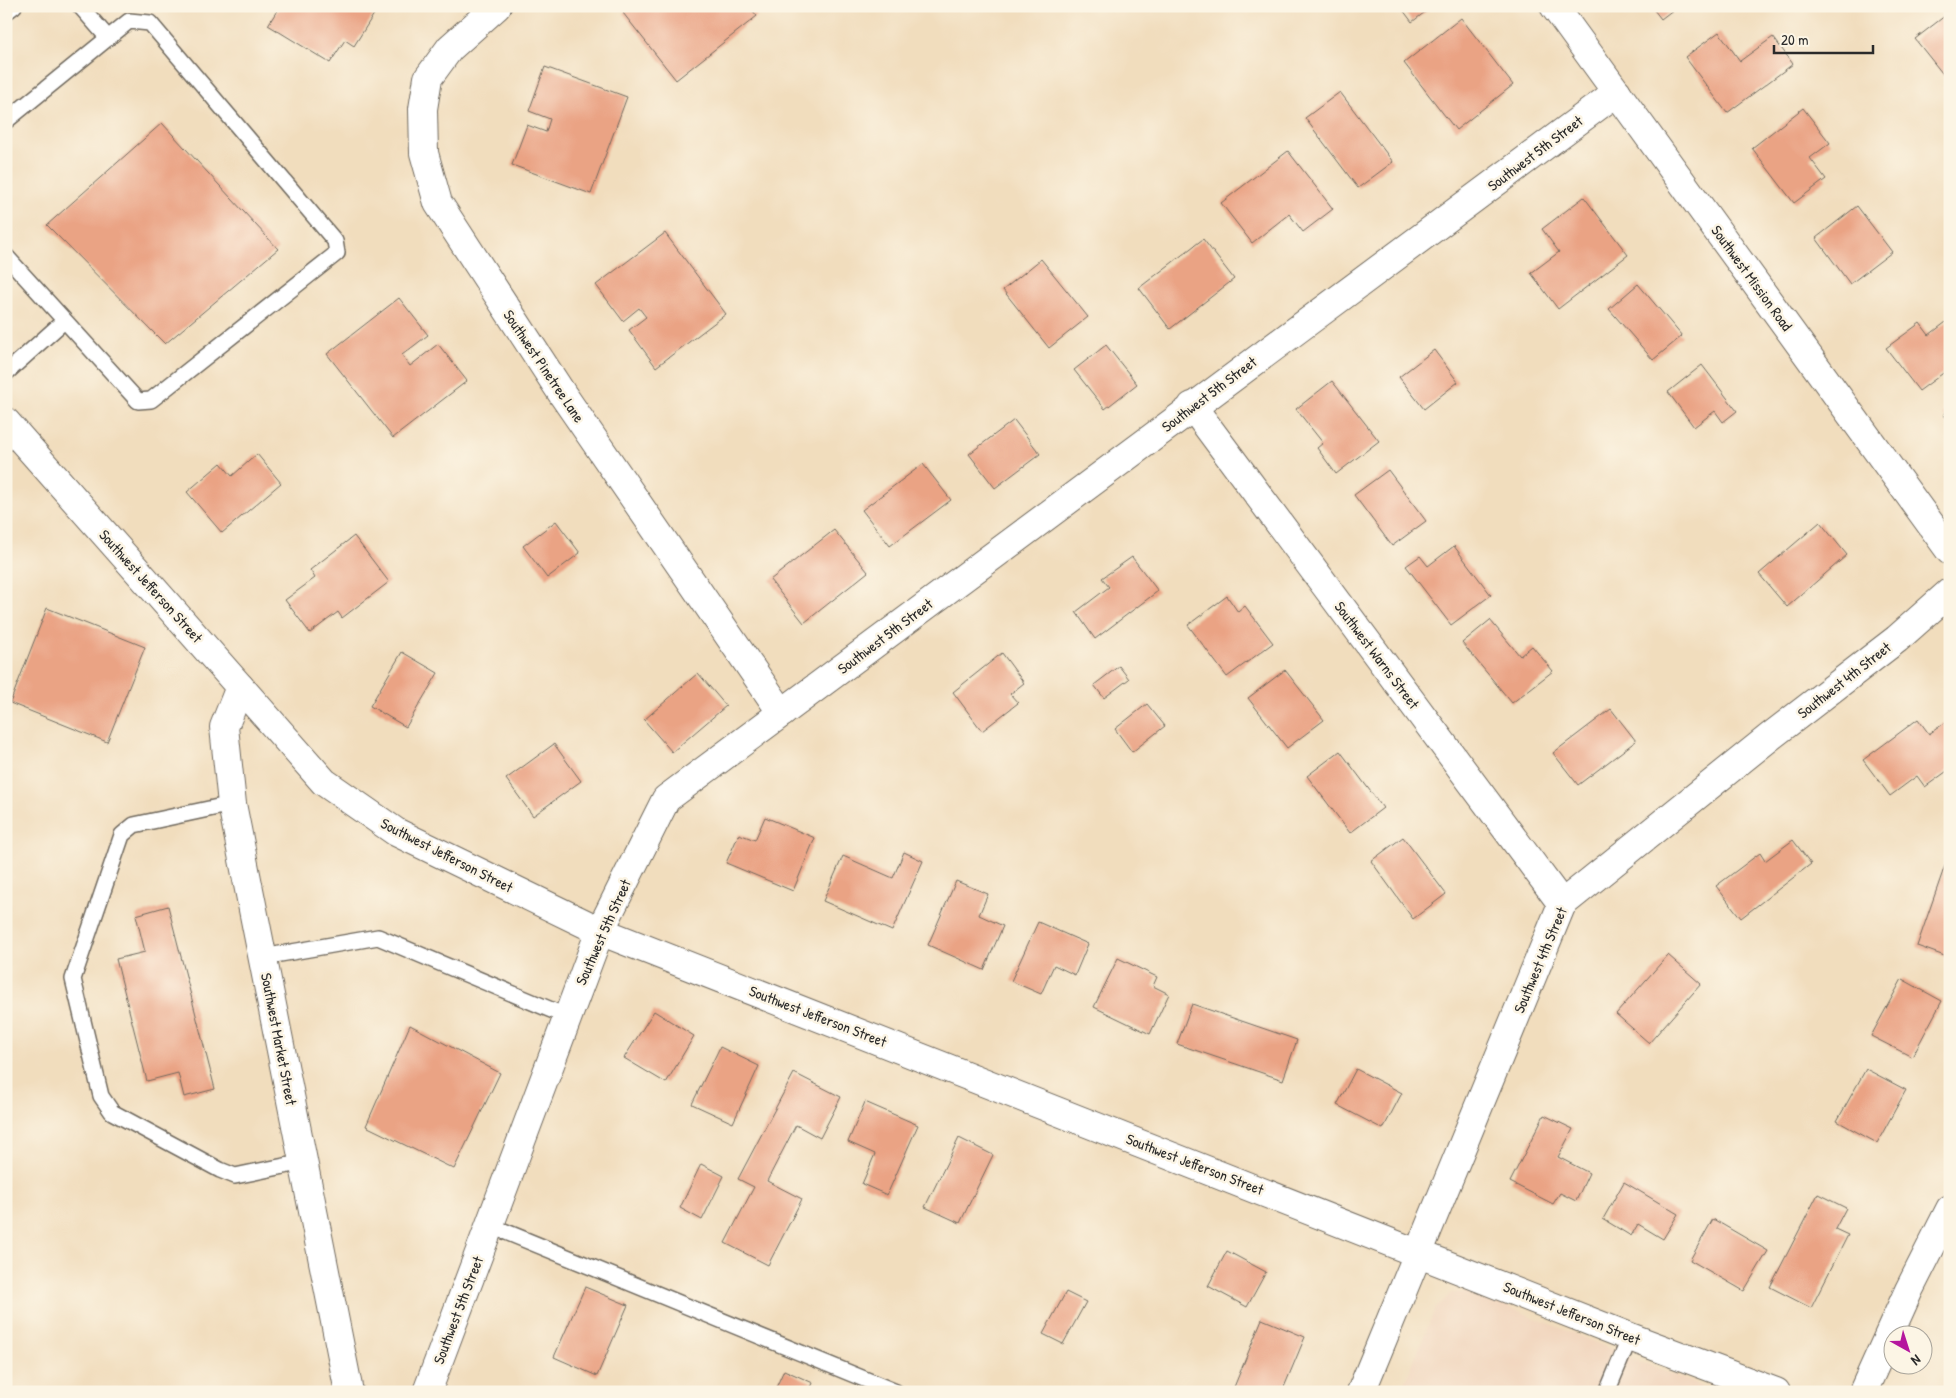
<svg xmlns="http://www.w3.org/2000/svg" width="1956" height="1398" viewBox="0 0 1956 1398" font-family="'Patrick Hand',sans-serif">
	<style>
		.built { fill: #f1d5bd }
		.building { fill: #eaa384 }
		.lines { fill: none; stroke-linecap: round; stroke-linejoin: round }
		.lane-casing { stroke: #70695e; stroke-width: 18 }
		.street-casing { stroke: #70695e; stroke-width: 30 }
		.secondary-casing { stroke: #70695e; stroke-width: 30 }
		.lane { stroke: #fff; stroke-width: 15 }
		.street { stroke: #fff; stroke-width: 28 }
		.secondary { stroke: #fff; stroke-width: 28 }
		.labels { text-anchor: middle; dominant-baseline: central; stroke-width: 5; stroke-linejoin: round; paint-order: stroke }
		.street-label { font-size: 15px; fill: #2b2b2b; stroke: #fcf5e5 }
	</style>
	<rect width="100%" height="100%" fill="#fcf5e5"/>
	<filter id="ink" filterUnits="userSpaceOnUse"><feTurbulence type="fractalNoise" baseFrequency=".02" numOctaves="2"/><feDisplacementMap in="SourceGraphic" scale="10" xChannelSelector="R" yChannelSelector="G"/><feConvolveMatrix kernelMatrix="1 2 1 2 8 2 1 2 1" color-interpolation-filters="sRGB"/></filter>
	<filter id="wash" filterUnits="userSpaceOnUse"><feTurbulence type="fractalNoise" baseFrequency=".0096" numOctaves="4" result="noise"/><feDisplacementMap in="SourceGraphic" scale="20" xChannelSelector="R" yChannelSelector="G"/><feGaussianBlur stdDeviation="1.12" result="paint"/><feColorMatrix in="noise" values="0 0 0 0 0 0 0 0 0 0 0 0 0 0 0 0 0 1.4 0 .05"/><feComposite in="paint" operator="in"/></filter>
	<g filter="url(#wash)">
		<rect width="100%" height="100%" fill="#f1ddbd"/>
		<path class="built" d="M1470,1291L1715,1392H1401L1435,1309L1451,1293Z"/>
		<g id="blocks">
			<g class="building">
				<path d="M280,6H379L354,46L345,40L330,63L268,25Z"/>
				<path d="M632,6H749L757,16L676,80L623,13Z"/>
				<path d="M1400,6H1433L1412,22Z"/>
				<path d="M1651,6H1678L1661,19Z"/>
				<path d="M1950,12V83L1915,39Z"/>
				<path d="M1461,18L1513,85L1456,130L1404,63Z"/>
				<path d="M1719,32L1740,61L1773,37L1793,64L1727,113L1685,57Z"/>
				<path d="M545,67L627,97L591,194L512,165L527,125L546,132L550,119L529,111Z"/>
				<path d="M1340,92L1393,162L1358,188L1305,118Z"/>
				<path d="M1803,108L1830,143L1810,158L1826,179L1794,203L1752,148Z"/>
				<path d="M162,123L278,249L165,344L47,225Z"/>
				<path d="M1288,151L1333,209L1303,232L1289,214L1252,243L1221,203Z"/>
				<path d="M1584,197L1628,255L1558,309L1531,273L1559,252L1542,229Z"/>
				<path d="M1857,206L1892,252L1850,284L1816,238Z"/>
				<path d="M665,233L726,314L656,367L629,330L646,317L639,308L623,321L596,285Z"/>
				<path d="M1203,239L1234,279L1170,329L1139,288Z"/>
				<path d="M1041,259L1088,317L1049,348L1003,290Z"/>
				<path d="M1638,284L1682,336L1653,360L1609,309Z"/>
				<path d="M399,298L428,335L402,355L410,366L438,344L467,381L393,438L327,354Z"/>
				<path d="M1950,319V368L1919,391L1886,348L1920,323L1929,335Z"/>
				<path d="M1106,345L1137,384L1105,409L1074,370Z"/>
				<path d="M1434,350L1458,382L1424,409L1399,377Z"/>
				<path d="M1702,365L1737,411L1723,422L1715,411L1694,427L1668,392Z"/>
				<path d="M1332,381L1379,441L1336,474L1317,448L1323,443L1296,409Z"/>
				<path d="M1950,409V422L1943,414Z"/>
				<path d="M1014,420L1040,454L995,488L969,454Z"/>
				<path d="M257,454L281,483L222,533L187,492L221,463L232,476Z"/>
				<path d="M923,464L951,500L890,546L862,510Z"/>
				<path d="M1388,470L1426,521L1392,546L1354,495Z"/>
				<path d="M556,521L580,553L547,578L523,546Z"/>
				<path d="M1820,522L1847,555L1787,607L1759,574Z"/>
				<path d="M834,530L868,572L804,623L770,580Z"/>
				<path d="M354,536L389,582L342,618L338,612L310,633L285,600L315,578L310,570Z"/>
				<path d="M1454,546L1491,595L1451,625L1406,566L1420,556L1428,566Z"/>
				<path d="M1132,557L1158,591L1095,639L1076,612L1109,587L1102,578Z"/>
				<path d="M1227,596L1238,612L1245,606L1273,643L1227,677L1188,625Z"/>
				<path d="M47,608L145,647L107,742L10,703Z"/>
				<path d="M1490,620L1520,656L1532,646L1553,671L1512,703L1462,643Z"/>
				<path d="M402,652L438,673L406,727L370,706Z"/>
				<path d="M1002,653L1024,683L1010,694L1018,703L982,731L953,692Z"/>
				<path d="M1119,666L1129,679L1104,698L1094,685Z"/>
				<path d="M1285,670L1324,720L1287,748L1248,698Z"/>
				<path d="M698,673L726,706L672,752L644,720Z"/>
				<path d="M1147,704L1165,726L1132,752L1115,729Z"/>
				<path d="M1611,709L1636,741L1578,785L1553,753Z"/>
				<path d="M1918,719L1929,734L1946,722L1950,727V769L1925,787L1917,776L1890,796L1863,760Z"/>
				<path d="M554,744L581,781L533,816L506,779Z"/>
				<path d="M1340,751L1383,808L1350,833L1307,776Z"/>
				<path d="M765,817L815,838L793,891L726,863L739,834L755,840Z"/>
				<path d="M1403,837L1446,894L1413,919L1371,861Z"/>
				<path d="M1793,840L1811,864L1741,918L1716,886L1760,853L1765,861Z"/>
				<path d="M904,852L923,861L892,931L823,901L843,856L893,878Z"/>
				<path d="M1949,854H1950V958L1917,946Z"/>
				<path d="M956,881L988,894L979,915L1003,926L984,970L928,945Z"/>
				<path d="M168,906L215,1089L184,1097L178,1073L147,1081L116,959L145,952L136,915Z"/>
				<path d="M1038,922L1088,944L1075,975L1054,965L1041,994L1011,981Z"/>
				<path d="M1668,955L1701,984L1649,1043L1616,1014Z"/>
				<path d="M1118,958L1157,977L1153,986L1169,994L1150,1034L1094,1007Z"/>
				<path d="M1902,979L1942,1001L1912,1057L1871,1036Z"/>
				<path d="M1192,1004L1297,1040L1283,1080L1177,1044Z"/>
				<path d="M654,1011L694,1036L666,1083L624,1058Z"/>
				<path d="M410,1025L500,1073L454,1169L366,1126Z"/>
				<path d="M720,1047L759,1066L733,1123L692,1104Z"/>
				<path d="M1356,1069L1402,1093L1383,1129L1337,1105Z"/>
				<path d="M1866,1069L1906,1090L1877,1143L1837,1121Z"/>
				<path d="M794,1073L841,1097L820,1138L796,1125L767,1181L802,1199L768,1265L725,1243L754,1187L738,1179Z"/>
				<path d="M865,1102L918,1125L887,1195L862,1184L875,1154L848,1142Z"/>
				<path d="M1544,1115L1573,1129L1558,1157L1589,1173L1576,1201L1560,1193L1553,1204L1510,1182Z"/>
				<path d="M959,1138L993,1155L960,1223L925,1207Z"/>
				<path d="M701,1164L724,1176L702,1220L680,1208Z"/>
				<path d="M1624,1182L1678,1214L1663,1239L1638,1224L1631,1236L1603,1219Z"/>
				<path d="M1818,1194L1846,1208L1835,1229L1848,1235L1811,1308L1770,1287Z"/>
				<path d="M1713,1219L1768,1251L1744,1291L1690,1260Z"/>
				<path d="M1227,1251L1266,1272L1247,1307L1208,1286Z"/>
				<path d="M585,1287L628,1305L597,1376L554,1357Z"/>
				<path d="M1066,1292L1086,1302L1063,1344L1043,1334Z"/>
				<path d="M1262,1319L1305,1337L1282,1392H1232Z"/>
				<path d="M784,1370L813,1383L809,1392H774Z"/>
			</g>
		</g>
	</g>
	<g filter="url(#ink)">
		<use href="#blocks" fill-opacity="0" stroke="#70695e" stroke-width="1"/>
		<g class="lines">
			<defs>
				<g id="lane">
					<path d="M80,6L108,38"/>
					<path d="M6,12L14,6"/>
					<path d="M6,121L129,21L150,23L335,241L337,253L151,400L138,401L6,256"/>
					<path d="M6,373L64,321"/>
					<path d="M232,804L134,825L122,835L73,979L101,1096L112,1112L220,1170L235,1176L304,1162"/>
					<path d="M263,957L378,937L568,1017"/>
					<path d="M489,1225L896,1392"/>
					<path d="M1607,1392L1630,1337"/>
				</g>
				<g id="street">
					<path d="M497,6L450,48L428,78L423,109L424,153L438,203L563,395L782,713"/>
					<path d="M1554,6L1950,551"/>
					<path d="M1192,406L1562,904"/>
					<path d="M240,687L224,727L232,804L349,1392"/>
					<path d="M427,1392L600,931L666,799L1617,92"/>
					<path d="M1361,1392L1562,904L1771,736L1897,639L1950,592"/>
					<path d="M1863,1392L1909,1290L1950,1209"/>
				</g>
				<path id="secondary" d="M6,422L324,782L396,832L600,931L1630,1337L1776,1392"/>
			</defs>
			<use href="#lane" class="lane-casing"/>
			<use href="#street" class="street-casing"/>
			<use href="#secondary" class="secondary-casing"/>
			<use href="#lane" class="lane"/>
			<use href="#street" class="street"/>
			<use href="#secondary" class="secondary"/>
		</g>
	</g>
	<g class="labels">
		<g class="street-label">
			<text transform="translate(1535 153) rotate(-37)">Southwest 5th Street</text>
			<text transform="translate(1752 278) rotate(54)">Southwest Mission Road</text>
			<text transform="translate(544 366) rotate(56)">Southwest Pinetree Lane</text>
			<text transform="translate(1209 394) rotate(-37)">Southwest 5th Street</text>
			<text transform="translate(151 586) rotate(48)">Southwest Jefferson Street</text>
			<text transform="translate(885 636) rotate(-37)">Southwest 5th Street</text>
			<text transform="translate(1377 655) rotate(53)">Southwest Warns Street</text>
			<text transform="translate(1844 680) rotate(-38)">Southwest 4th Street</text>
			<text transform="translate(447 855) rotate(27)">Southwest Jefferson Street</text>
			<text transform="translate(603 932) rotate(-66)">Southwest 5th Street</text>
			<text transform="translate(1540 960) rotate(-67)">Southwest 4th Street</text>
			<text transform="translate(818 1016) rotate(21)">Southwest Jefferson Street</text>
			<text transform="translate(279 1039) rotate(79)">Southwest Market Street</text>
			<text transform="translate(1195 1164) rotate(21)">Southwest Jefferson Street</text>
			<text transform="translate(458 1310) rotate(-69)">Southwest 5th Street</text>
			<text transform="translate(1572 1313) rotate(22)">Southwest Jefferson Street</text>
		</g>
	</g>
	<rect width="1956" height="1398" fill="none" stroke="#fcf5e5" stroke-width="25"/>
	<g transform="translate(1908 1350) rotate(141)"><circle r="24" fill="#fcf5e5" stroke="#a8a49b"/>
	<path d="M0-4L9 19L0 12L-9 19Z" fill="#b5179e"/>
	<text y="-8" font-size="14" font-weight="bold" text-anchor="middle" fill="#2b2b2b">N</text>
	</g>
	<path d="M1774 45v8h99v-8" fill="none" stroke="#2b2b2b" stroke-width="2.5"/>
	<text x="1781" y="45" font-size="15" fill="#2b2b2b" stroke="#fcf5e5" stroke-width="4" paint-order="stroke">20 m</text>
</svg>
